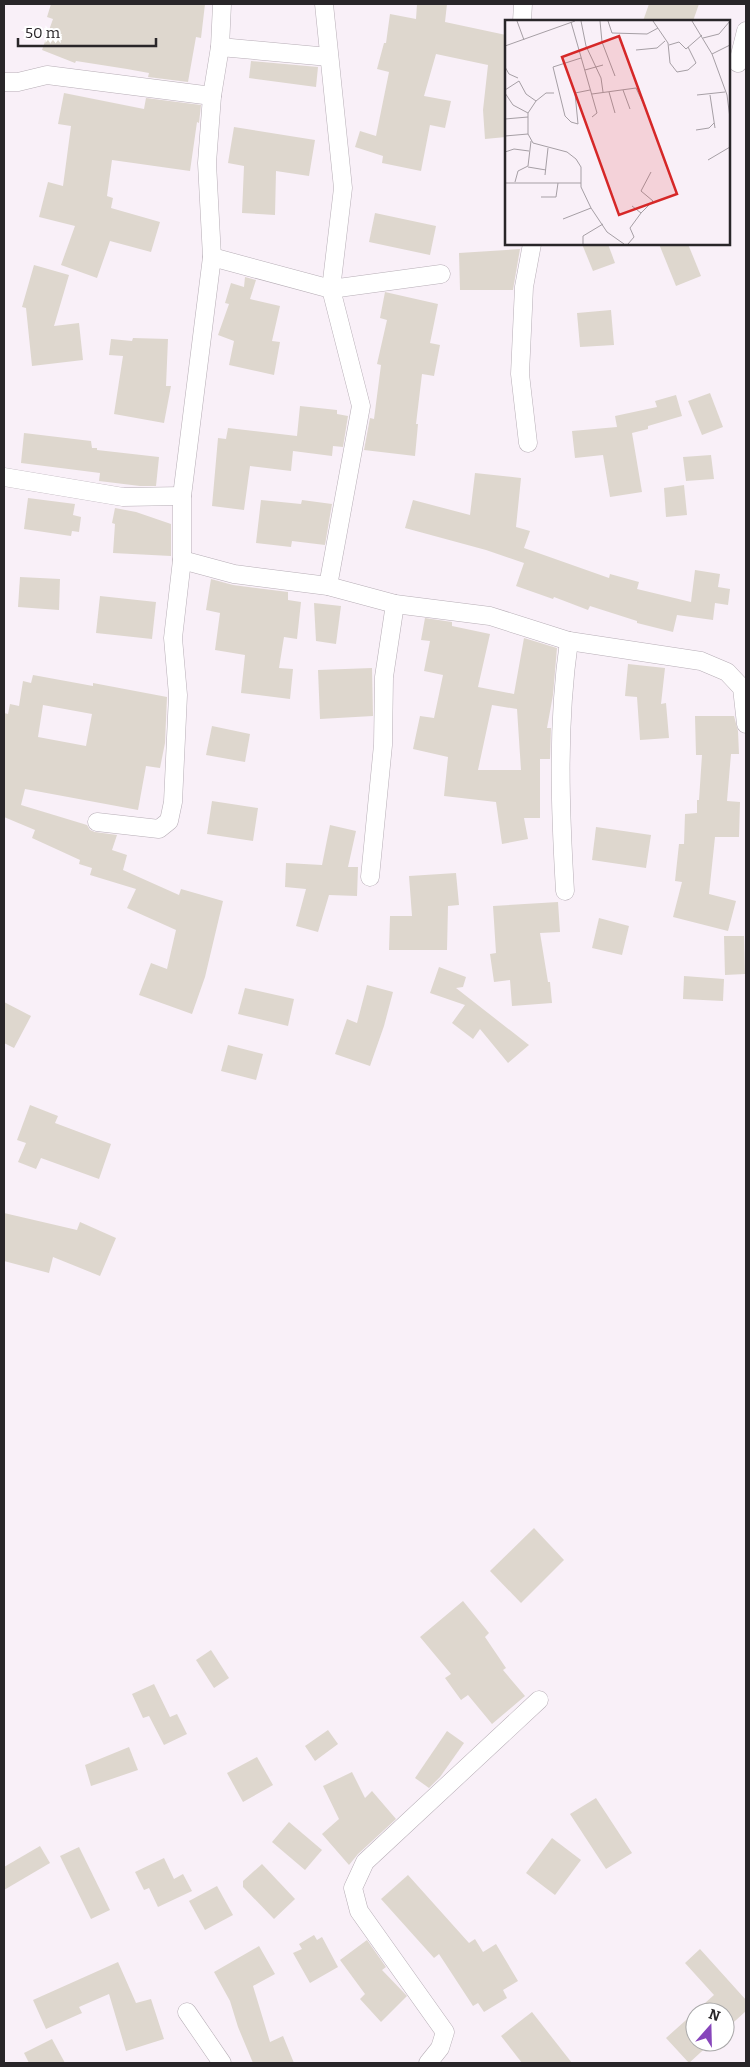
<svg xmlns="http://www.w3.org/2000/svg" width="750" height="2067" viewBox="0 0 750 2067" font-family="Bitter,serif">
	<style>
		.building { fill: #ded7ce; fill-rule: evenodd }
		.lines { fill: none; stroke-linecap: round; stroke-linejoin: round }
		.street-casing { stroke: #b7aeb6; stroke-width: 19 }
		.street { stroke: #fff; stroke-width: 18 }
		.inset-road { fill: none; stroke: #a69fa5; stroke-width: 1 }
		.view { fill: #d62828; fill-opacity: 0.15; stroke: #d62828; stroke-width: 2.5 }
		.inset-edge { fill: none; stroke: #292629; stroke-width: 2.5 }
	</style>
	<rect width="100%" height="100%" fill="#f9f0f8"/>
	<g class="building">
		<path d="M51,4H205L201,38L196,37L188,82L148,77L149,73L127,69L76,61L75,63L42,50L53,19L47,17Z"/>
		<path d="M417,4H447L445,22L506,35V137L485,139L483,110L488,65L436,54L424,96L451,101L445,128L430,125L421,171L382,163L383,156L355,147L360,131L376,136L389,72L377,69L384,43H386L390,14L416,19Z"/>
		<path d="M649,4H699L693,21H643Z"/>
		<path d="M251,61L318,67L316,87L249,78Z"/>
		<path d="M64,93L144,109L146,98L201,105L199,123L197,122L190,171L112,160L107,196L113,198L111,208L160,222L151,252L110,241L97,278L61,265L75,226L39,217L48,182L63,186L71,126L58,124Z"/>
		<path d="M234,127L315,140L309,176L276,171L275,215L242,213L244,166L228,163Z"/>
		<path d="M375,213L436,226L430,255L369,242Z"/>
		<path d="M582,244H608L615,263L593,271Z"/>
		<path d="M659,244H688L701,276L676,286Z"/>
		<path d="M520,249L513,290H460L459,253Z"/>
		<path d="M34,265L69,275L54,326L79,323L83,360L32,366L26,308L22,307Z"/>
		<path d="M245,277L256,280L250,299L280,306L272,341L280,342L274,375L229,365L234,341L218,335L229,304L225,303L231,283L244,287Z"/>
		<path d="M385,292L438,304L430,343L440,345L434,376L422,374L416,424H418L415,456L364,450L370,418L374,419L381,365L377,364L387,320L380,318Z"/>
		<path d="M611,310L614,345L580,347L577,313Z"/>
		<path d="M133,338L168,339L166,386H171L164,423L114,414L123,356L109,355L111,339L132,341Z"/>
		<path d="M710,393L723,427L702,435L688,401Z"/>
		<path d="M676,395L682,416L648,426V429L632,433L642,492L610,497L603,455L575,458L572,431L617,427L615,416L657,407L655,401Z"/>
		<path d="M300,406L337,410V414L348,416L343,447L333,446L332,456L293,451L291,471L250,466L244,510L212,506L218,438L226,439L228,428L297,436Z"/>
		<path d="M24,433L91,441L92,448H97V450L159,457L156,486H140L99,481L100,473L21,463Z"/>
		<path d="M711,455L714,479L686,481L683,457Z"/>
		<path d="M475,473L521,478L516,527L530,531L524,548L609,578L610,574L639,582L637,589L691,602L695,570L720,574L718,587L730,589L728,605L715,603L713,620L677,615L673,632L637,623V621L590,606L588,610L554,597L553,599L516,586L524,563L486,550L405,528L413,500L470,515Z"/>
		<path d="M684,485L687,515L666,517L664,488Z"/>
		<path d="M28,498L75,504L73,515L81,517L79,532L72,531L71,536L24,529Z"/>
		<path d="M261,500L301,504L302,500L332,504L325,545L292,541L291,547L256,543Z"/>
		<path d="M115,508L136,512L171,524V556L113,553L115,524L112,523Z"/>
		<path d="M20,577L60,579L59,610L18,607Z"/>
		<path d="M211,579L233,585L288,592V600L301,602L297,639L284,637L279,668L293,669L290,699L241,693L245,655L215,650L220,613L206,610Z"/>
		<path d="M100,596L156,602L152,639L96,633Z"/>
		<path d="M314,603L341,606L336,644L316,641Z"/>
		<path d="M425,618L452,622V626L490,634L478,687L514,694L524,638L557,648L553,695L547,728H551L550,759H540V818H524L528,839L502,844L496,802L444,796L448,757L413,749L420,716L434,718L443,675L424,671L430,641L421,640ZM492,705L517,709L521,770H478Z"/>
		<path d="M628,664L665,668L661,704L666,703L669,738L640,740L637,697L625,696Z"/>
		<path d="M372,668L373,716L320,719L318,670Z"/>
		<path d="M33,675L93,686V683L167,697L165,743L160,768L146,766L138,810L25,789L21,805L87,825L90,830L95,832L117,835L112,850L127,855L123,870L179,895L181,889L223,901L205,977L192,1014L139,995L151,963L167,969L176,930L127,908L136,889L90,875L92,868L79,864L80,860L32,838L35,830L4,817V713L8,714L10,704L19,706L23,681L31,683ZM43,705L92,714L86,746L38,737Z"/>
		<path d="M695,716H734L738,731L739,754H731L727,801L740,802L739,837H715L709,894L736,901L728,931L673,917L682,882L675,881L679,844H684L685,814L697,813V800H699L702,755H696Z"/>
		<path d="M212,726L250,734L245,762L206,755Z"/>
		<path d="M212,801L258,808L253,841L207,834Z"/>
		<path d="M330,825L356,831L348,867H358L357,896L329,895L318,932L296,926L306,889L285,887L286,863L322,865Z"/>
		<path d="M596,827L651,835L646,868L592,860Z"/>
		<path d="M456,873L459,905L448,906L447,950H389L390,916H412L409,876Z"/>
		<path d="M558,902L560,932L540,933L548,982H550L552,1003L512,1006L510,980L494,982L490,954L496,953L493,906Z"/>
		<path d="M599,918L629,926L622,955L592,948Z"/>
		<path d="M724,936H744L745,974L725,975Z"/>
		<path d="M439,967L466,977L463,987L456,988L529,1045L508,1063L480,1029L473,1039L452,1023L465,1005L430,993Z"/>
		<path d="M684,976L724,979L723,1001L683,999Z"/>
		<path d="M367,985L393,992L384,1026L370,1066L335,1054L347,1019L357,1023Z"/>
		<path d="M245,988L294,999L288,1026L238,1014Z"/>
		<path d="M4,1002L31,1016L14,1048L4,1043Z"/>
		<path d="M228,1045L263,1054L256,1080L221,1071Z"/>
		<path d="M30,1105L58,1116L55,1123L111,1144L99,1179L41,1158L36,1169L18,1162L26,1143L17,1140Z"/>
		<path d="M4,1213L77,1230L80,1222L116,1238L100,1276L53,1257L49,1273L4,1261Z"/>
		<path d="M534,1528L564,1560L521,1603L490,1571Z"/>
		<path d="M463,1601L489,1633L485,1637L506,1668L503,1670L525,1696L492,1724L468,1695L461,1700L445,1678L451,1674L420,1637Z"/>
		<path d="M211,1650L229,1678L214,1688L196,1660Z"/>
		<path d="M154,1684L170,1717L177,1714L187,1734L164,1745L149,1716L143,1718L132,1694Z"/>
		<path d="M328,1730L338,1744L315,1761L305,1746Z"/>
		<path d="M447,1731L464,1743L440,1777L429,1788L415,1778Z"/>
		<path d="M129,1747L138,1770L91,1786L85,1765Z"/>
		<path d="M257,1757L273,1785L243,1802L227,1773Z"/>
		<path d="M352,1772L365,1798L372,1791L396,1819L358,1854L349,1865L322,1834L339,1819L323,1786Z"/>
		<path d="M596,1798L632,1853L606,1869L570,1814Z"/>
		<path d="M289,1822L322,1850L305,1870L272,1842Z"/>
		<path d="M552,1838L581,1860L555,1895L526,1873Z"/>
		<path d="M40,1846L50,1863L4,1890V1867Z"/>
		<path d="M79,1847L110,1910L91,1919L60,1856Z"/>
		<path d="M164,1858L174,1879L183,1874L192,1891L158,1907L149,1888L144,1890L135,1872Z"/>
		<path d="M262,1864L295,1899L274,1919L243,1887V1881Z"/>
		<path d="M408,1875L469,1943L475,1939L483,1952L496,1944L518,1981L503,1990L507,1998L484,2012L478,2003L473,2006L439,1954L434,1958L381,1899Z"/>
		<path d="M217,1886L233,1915L205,1930L189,1901Z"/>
		<path d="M314,1935L317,1940L322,1937L338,1967L310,1983L293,1953L302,1949L299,1944Z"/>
		<path d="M367,1940L386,1967L382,1970L407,1996L381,2022L360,1999L365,1994L340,1960Z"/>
		<path d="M259,1946L275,1974L253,1986L270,2042L283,2036L294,2063H253L238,2027L230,2001L214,1972Z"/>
		<path d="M700,1949L746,2000V2011L725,2030V2012H695V2042H712L689,2063L666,2038L714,1995L685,1963Z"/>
		<path d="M118,1962L136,2003L151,1999L164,2039L126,2051L109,1994L79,2007L82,2013L46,2029L33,2000Z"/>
		<path d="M532,2012L572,2063H522L501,2036Z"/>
		<path d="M52,2039L65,2063H29L24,2053Z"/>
	</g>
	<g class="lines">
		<defs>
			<g id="street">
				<path d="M324,4L343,188L331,289L361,406L328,586"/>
				<path d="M522,21L523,4"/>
				<path d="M220,47L329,57"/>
				<path d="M738,63L746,31"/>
				<path d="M4,82H18L47,75L212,96"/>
				<path d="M212,257L331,289L441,274"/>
				<path d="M528,443L520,374L524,287L532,244"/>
				<path d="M4,477L123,497L182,496"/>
				<path d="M182,560L234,574L328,586L395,604L490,616L569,641L701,661L727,672L742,688L746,724"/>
				<path d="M97,822L159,829L169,821L173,802L178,695L173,638L182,560V496L212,257L207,163L212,96L220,47L222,4"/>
				<path d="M370,877L383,745L384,677L395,604"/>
				<path d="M565,891C560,807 557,725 569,641"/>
				<path d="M187,2012L222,2063"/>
				<path d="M428,2063L440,2048L445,2032L359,1911L353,1888L365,1862L539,1700"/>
			</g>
		</defs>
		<use href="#street" class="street-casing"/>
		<use href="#street" class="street"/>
	</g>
	<g transform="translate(505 20)">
		<rect width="225" height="225" fill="#f9f0f8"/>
		<path class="inset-road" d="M12,1L19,20M76,1L81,26L96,58L98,72M95,1L97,22L110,56M103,1L107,13L142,14L153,8M148,1L163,23L165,43L172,52L183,50L191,43L183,27M187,1L207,34L222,75L225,98M66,2L92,93L87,97M198,18L214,14L225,1M164,25L174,22L181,29L197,15M0,26L70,1M131,30L152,28L160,21M207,34L225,25M76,38L48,47L60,96L66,102L73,104L70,73L85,70M0,47L4,54L13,58M80,50L98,45M0,70L14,61L21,74L31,81M118,70L125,89M104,72L110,93M0,73L8,85L23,93V114L28,123L62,132L71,139L76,147V167L86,188L102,212L119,224M87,74L131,68L140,87M192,75L220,72M205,75L210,108M23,93L31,81L41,73H49M0,99L23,97M191,110L204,108L209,103M0,116L23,114M0,132L9,129L24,131M203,140L225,127M23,147L41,150M40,155L43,128M10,162L13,151L23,146L26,121M0,163H76M36,177H51L53,163M136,193L148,181L136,171L146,152M58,199L86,188M78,224V216L98,204M123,224L129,217L125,208L136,193L127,186"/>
		<path class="view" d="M114,16L172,174L114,195L57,37Z"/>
		<rect width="225" height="225" class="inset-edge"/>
	</g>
	<rect width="750" height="2067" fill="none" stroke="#292629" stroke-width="10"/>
	<g transform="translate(710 2027) rotate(20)"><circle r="24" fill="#ffffff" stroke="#a9a8a9"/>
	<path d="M0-4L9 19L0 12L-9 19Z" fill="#8746bb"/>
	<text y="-8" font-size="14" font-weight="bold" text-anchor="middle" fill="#292629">N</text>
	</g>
	<path d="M18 38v8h138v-8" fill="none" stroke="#292629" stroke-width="2.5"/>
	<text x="25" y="38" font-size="15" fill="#292629" stroke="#ffffff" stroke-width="4" paint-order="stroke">50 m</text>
</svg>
